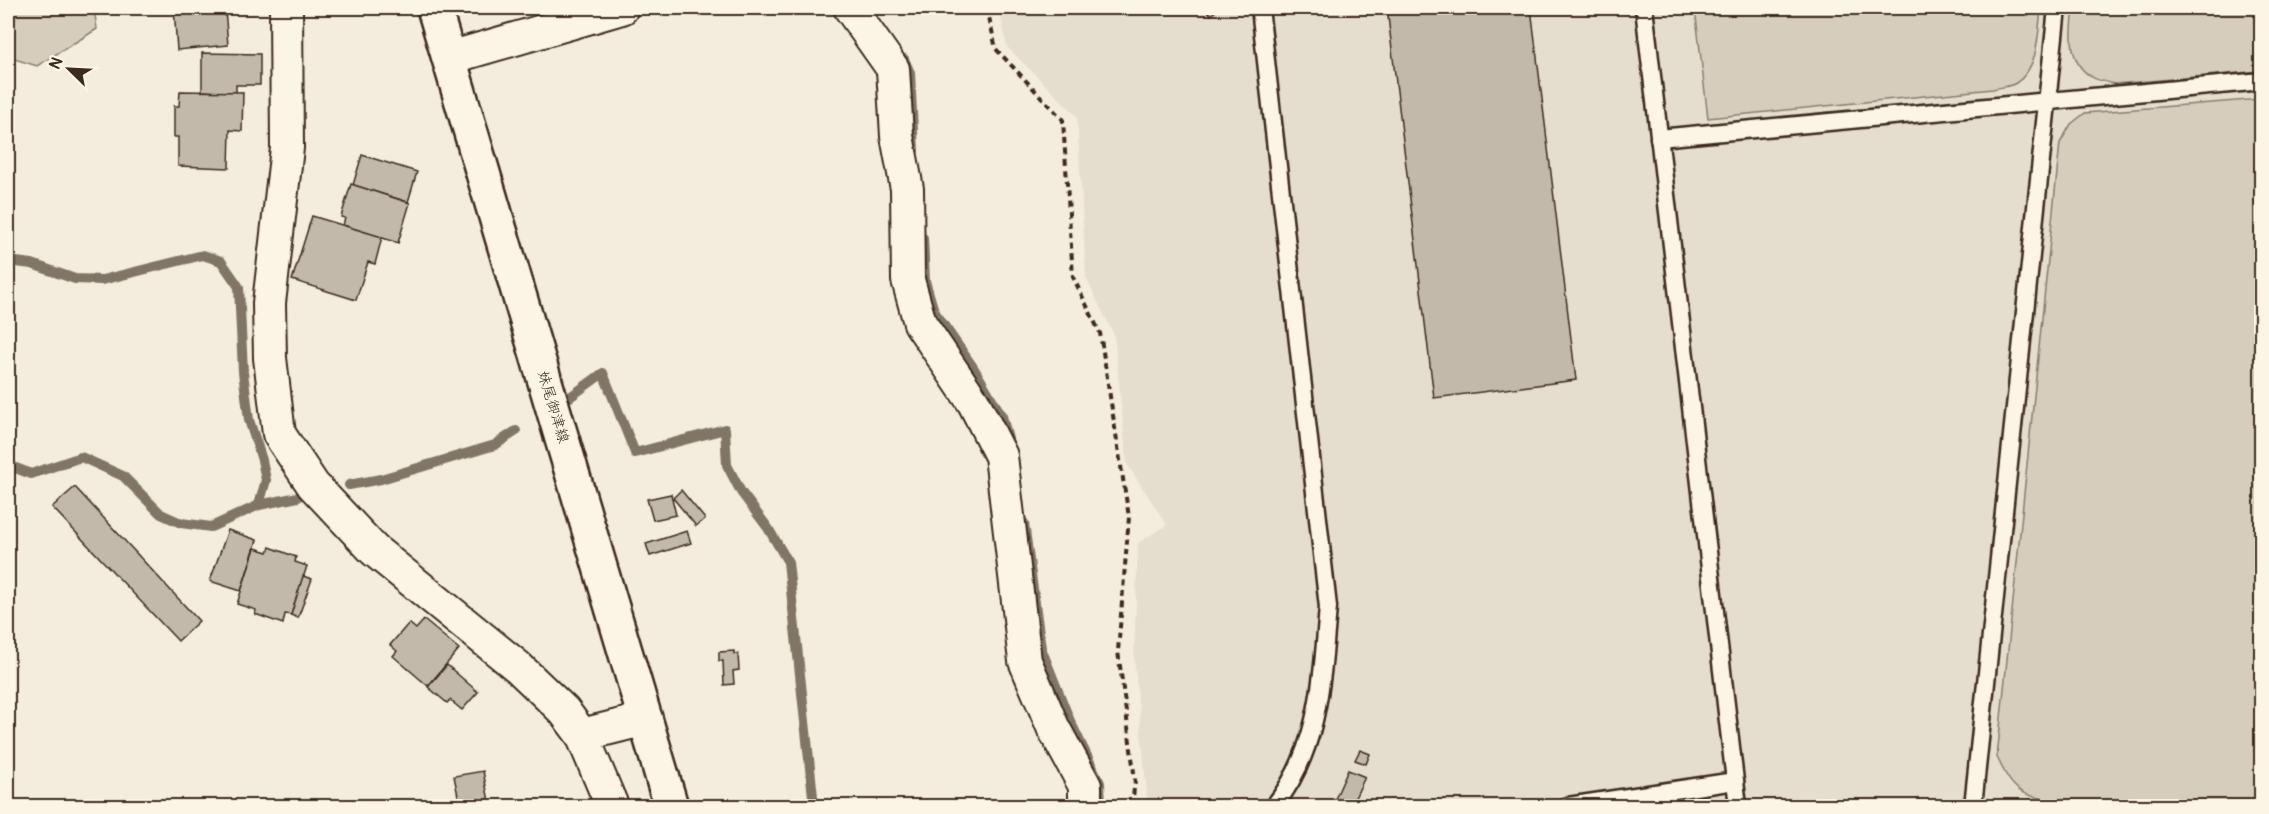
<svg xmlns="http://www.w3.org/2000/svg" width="2269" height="814" font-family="Pangolin,'Klee One',sans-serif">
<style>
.built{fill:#e5ddce}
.green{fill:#d6cdbd;stroke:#887c6e;stroke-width:1.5}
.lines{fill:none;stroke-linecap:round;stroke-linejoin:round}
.stream{stroke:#817466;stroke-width:10}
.building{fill:#c3b9aa;stroke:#3b2a1e;stroke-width:1.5}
.service-casing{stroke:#3b2a1e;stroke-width:21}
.minor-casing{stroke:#3b2a1e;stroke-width:36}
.primary-casing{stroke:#3b2a1e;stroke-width:38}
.path{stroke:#3b2a1e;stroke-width:4;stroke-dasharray:6 4.5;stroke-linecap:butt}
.service{stroke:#fcf5e5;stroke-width:16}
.minor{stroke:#fcf5e5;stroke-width:32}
.primary{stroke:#fcf5e5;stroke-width:33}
.labels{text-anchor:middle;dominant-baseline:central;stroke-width:5;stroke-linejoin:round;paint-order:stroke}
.street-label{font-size:15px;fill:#3b2a1e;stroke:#fcf5e5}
</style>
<rect width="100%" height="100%" fill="#f4eddd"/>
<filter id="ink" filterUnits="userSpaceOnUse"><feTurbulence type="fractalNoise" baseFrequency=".0167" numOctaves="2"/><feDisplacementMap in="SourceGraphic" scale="12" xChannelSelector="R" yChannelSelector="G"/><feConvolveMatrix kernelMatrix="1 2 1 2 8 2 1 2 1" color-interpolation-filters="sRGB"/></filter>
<g filter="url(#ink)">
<polygon class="built" points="999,8 2261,8 2261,806 1148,806 1134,656 1138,543 1167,525 1127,464 1114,335 1086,278 1077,116 1007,47"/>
<g class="green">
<polygon points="8,8 94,8 97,29 37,66 8,57"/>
<path d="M1695,8h346c-3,25 -2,60 -25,75 -6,4 -16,4 -23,6l-285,29z"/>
<path d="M2074,8h187v63l-146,13c-7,-2 -17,-3 -23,-7 -25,-14 -21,-46 -18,-69z"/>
<path d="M2261,99v707h-202v-4c-39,-8 -45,-8 -62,-45l63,-614 11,-19 14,-11z"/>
</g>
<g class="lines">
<g class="stream">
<polyline points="904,59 910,73 914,151"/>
<polyline points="923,238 925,281 934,311 973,367 1002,416 1009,443"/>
<polyline points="8,261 32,264 75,279 102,280 203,255 221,261 239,287 243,372 249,420 262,460 266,480 259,505 298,497"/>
<polyline points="570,397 603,373 635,453 725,429 727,465 741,492 768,528 788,562 814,806"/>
<polyline points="8,465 31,474 81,457 123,476 161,514 181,523 211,527 259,505"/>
<polyline points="349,485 381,479 495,445 516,431"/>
<polyline points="1024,523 1041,648 1070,721 1100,783 1101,806"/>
</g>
</g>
<g class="building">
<polygon points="174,8 233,8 225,9 228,45 177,50"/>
<polygon points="1205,8 1219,8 1211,15"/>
<polygon points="1387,8 1531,8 1576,380 1434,398"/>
<polygon points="202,53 260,54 260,85 236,85 236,93 202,91"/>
<polygon points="180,91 243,92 242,131 230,130 229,168 178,166 178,137 174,137 174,106 179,106"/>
<polygon points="362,155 417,172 408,202 353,185"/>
<polygon points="351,184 410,203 398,243 343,225 345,218 341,217"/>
<polygon points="312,216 382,237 375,264 368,262 356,300 292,280"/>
<polygon points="75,487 199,621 178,641 52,507"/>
<polygon points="681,490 705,519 696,526 673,498"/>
<polygon points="671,494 676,515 653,520 647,499"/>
<polygon points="228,530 257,540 241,591 210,581"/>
<polygon points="687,531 691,543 650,556 646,544"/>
<polygon points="270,547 296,557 295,562 307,566 291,615 285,614 283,624 255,614 256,610 237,604 255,548 268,552"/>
<polygon points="303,576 312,579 298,618 291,615"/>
<polygon points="424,620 459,649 428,686 393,656 397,651 390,645 409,623 416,629"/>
<polygon points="734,651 734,654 738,654 739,670 733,671 734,684 724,685 723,661 719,661 719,652"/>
<polygon points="447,665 478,692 462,710 450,700 447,703 428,687"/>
<polygon points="1360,750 1370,754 1366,764 1355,760"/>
<polygon points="1348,770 1365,777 1351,806 1335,799"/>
<polygon points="483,771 490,806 460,806 454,776"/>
<polygon points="431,799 432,806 402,806 402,805"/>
<polygon points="390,801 391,806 375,806 375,803"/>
</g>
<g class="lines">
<defs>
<g id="service">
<path d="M1260,8l68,599c-6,70 -8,142 -54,199"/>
<polyline points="1659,138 2262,81"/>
<polyline points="1735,781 1738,806"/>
<polyline points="1568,806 1735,781 1644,8"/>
<polyline points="1973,806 2057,8"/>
</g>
<g id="minor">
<polyline points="286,8 287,148 269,303 270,358 279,434 313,485 374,550 518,667 564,711 582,735 612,806"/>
<polyline points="850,8 893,69 897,136 907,189 908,280 920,323 974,403 1001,456 1025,661 1053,727 1085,786 1085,806"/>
<polyline points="449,58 622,8"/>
<polyline points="582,735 646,719"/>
</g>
<polyline id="primary" points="434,8 671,806"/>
</defs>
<use href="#service" class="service-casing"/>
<use href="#minor" class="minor-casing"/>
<use href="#primary" class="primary-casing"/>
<polyline class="path" points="987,8 996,49 1063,120 1073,277 1100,333 1129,517 1118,651 1135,780 1132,806"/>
<use href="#service" class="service"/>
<use href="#minor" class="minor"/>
<use href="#primary" class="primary"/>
</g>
</g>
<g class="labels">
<g class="street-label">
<text transform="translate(553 407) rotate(73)">妹尾御津線</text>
</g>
</g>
<rect width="2269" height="814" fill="none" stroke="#fcf5e5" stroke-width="30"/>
<rect x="15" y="15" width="2239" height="784" fill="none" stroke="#3b2a1e" stroke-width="2" filter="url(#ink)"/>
<g transform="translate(69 69) rotate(294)" stroke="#fcf5e5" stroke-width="4.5" paint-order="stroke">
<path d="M0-4.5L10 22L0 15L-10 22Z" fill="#3b2a1e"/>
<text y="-9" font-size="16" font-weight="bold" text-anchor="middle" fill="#3b2a1e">N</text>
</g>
</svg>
